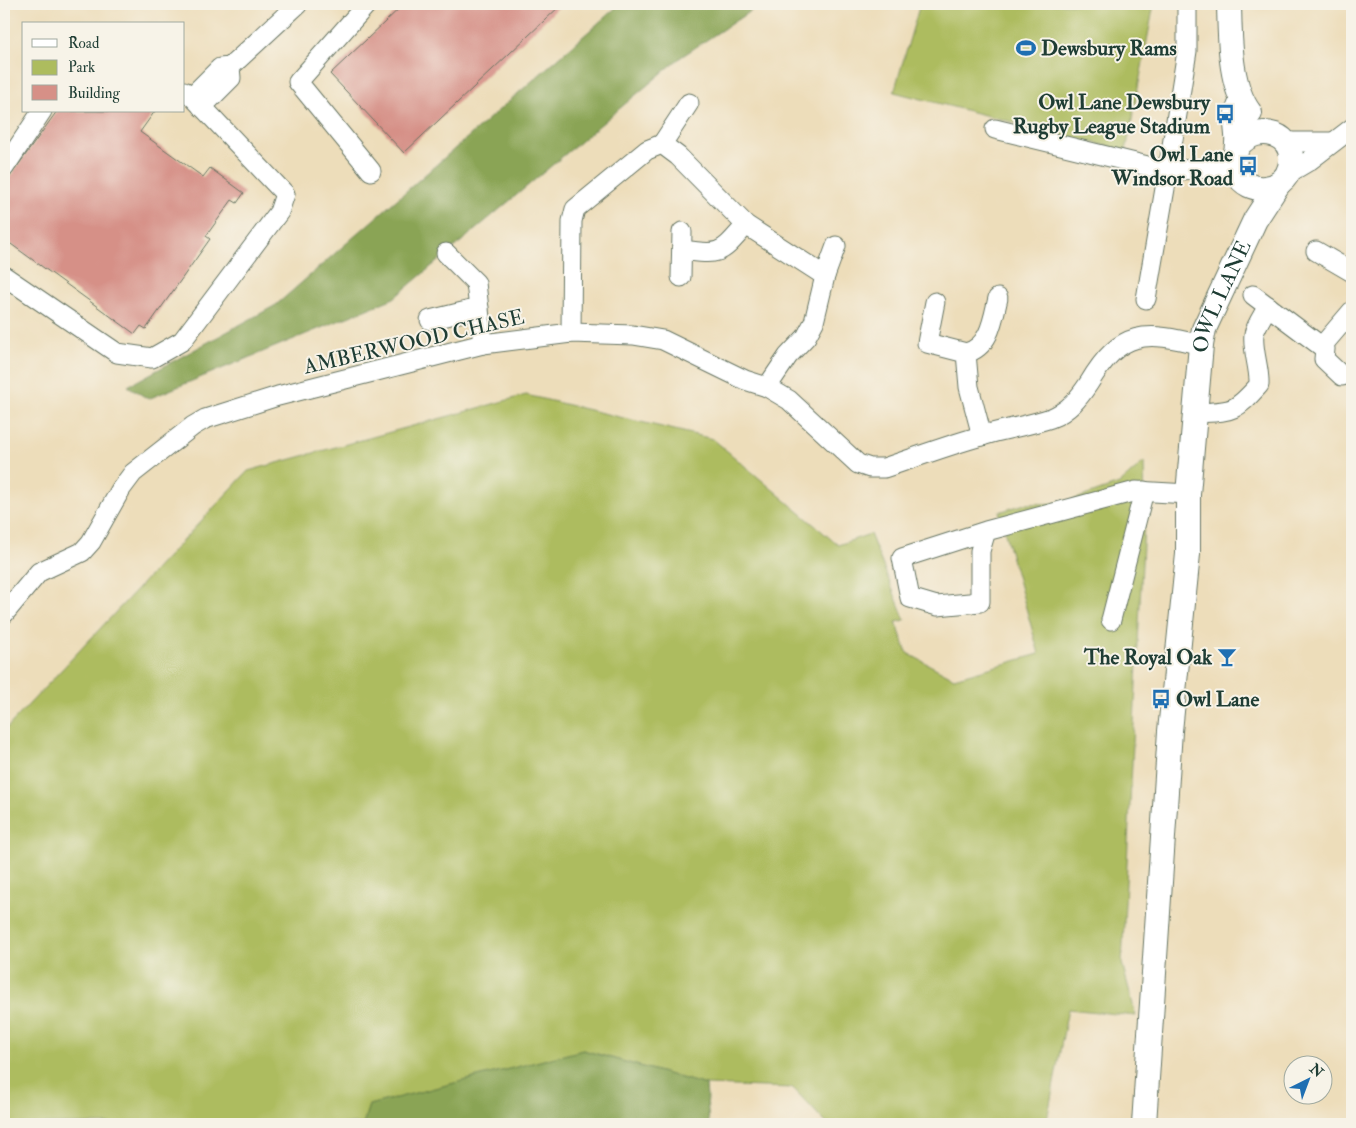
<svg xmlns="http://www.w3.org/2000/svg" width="1356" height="1128" font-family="'IM FELL Double Pica',serif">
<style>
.green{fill:#adbc5e;stroke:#667c49}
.forest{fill:#8aa455;stroke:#547044}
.building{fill:#d69087}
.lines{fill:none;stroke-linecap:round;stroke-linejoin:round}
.minor-casing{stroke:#677563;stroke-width:21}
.major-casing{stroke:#677563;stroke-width:26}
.minor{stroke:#fff;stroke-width:19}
.major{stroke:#fff;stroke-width:24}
.labels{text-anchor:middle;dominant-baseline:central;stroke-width:4;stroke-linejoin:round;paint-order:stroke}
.poi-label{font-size:21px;font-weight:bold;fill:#1f3d34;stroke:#f7f3e8;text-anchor:end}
.street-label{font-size:21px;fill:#1f3d34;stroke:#f7f3e8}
</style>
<rect width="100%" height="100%" fill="#f7f3e8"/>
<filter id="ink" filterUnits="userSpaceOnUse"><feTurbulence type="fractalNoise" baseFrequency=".02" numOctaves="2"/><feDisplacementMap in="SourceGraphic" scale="10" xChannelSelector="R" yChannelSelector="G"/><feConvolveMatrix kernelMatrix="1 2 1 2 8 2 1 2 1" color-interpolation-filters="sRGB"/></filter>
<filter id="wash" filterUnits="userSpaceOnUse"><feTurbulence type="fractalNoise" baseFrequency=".0096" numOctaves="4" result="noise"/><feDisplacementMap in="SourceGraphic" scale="20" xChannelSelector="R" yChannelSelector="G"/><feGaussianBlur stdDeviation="1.12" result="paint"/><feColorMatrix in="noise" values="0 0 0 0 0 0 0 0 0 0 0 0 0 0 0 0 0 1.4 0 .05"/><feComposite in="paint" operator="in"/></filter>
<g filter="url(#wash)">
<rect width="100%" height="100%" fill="#edddba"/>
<g class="green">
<polygon points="920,4 1154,4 1126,151 894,92"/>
<polygon points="526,395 713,439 838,545 870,534 905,620 896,622 907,653 954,678 1039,654 999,512 1025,504 1064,503 1119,484 1144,462 1145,504 1122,963 1136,1016 1068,1009 1047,1120 1043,1124 827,1124 793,1088 706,1085 583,1050 369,1105 363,1124 6,1124 4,1122 4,731 248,471"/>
</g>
<g class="forest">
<polygon points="620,4 761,4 681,57 394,298 148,399 128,386 276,305"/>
<polygon points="583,1050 706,1085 709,1124 363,1124 369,1105"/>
</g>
<g id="blocks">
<g class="building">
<polygon points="404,4 562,4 404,153 330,74"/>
<polygon points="57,111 155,111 140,132 203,177 210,168 244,193 237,203 232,200 206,236 210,239 146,329 141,326 135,334 4,239 4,185"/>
</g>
</g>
</g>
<g filter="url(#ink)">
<use href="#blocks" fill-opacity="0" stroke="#677563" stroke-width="1"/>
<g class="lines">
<defs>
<g id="minor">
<polyline points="367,4 298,82 371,171"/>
<polyline points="1187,4 1187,51 1168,171 1234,166"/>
<polyline points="192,96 220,68 230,67 298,4"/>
<polyline points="202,107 231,78 230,67"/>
<polyline points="995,129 1168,171 1146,299"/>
<polyline points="1284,142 1331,142"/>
<polyline points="662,144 689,103"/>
<polyline points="4,168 42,111"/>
<polyline points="1287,174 1309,161 1352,128"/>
<path d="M683,250c39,6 38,3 63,-25"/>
<polyline points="1316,251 1352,272"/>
<polyline points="446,253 476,283 483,344"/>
<polyline points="4,276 117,353 152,358 182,341 279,212 285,194 192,96 184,91"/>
<polyline points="825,276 836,246"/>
<polyline points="681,277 682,232"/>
<polyline points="1253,295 1325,349 1324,359 1342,376"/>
<polyline points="935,302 927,343 966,353 969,387 982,436"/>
<polyline points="430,320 479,308"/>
<polyline points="571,333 572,221 575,209 647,150 662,144 678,156 746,225 825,276 814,322 806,337 788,356 767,387"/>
<polyline points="1322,346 1352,311"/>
<path d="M966,353c24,-6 27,-34 32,-55"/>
<path d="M1196,413c37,-2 38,0 63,-28 1,-17 -7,-34 -5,-51 2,-9 10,-20 14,-28"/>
<polyline points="986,531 980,551 980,602 937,606 910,598 902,558 986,531 1136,491 1188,494"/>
<path d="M4,614l35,-42 43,-20 9,-10 30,-53 12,-16 60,-47 12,-7 73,-23 205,-52 88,-11 62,2 30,5 82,40 22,7 22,13 69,64 12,4h14c33,-11 67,-24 101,-33 21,-6 45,-10 66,-17 18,-7 28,-20 38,-35 32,-54 56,-52 112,-38"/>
<polyline points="1111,620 1144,491"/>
</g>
<g id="major">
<path d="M1229,4c1,33 0,82 21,109"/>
<path d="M1238,146c20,-25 60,-12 52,21 -6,25 -42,29 -53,6 -6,-11 0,-19 0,-30 1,-9 -2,-18 -1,-27 1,-5 4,-10 5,-14"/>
<path id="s1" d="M1144,1124l26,-393 18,-177v-60l13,-149 3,-16 51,-109 24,-37"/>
</g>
</defs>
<use href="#minor" class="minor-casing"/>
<use href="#major" class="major-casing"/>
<use href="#minor" class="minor"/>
<use href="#major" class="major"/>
</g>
</g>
<defs>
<symbol id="stadium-bare" viewBox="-9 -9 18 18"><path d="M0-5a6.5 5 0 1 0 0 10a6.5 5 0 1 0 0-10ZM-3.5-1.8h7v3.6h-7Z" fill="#1f6fb2" stroke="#f7f3e8" stroke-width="2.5" paint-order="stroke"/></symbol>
<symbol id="bus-bare" viewBox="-9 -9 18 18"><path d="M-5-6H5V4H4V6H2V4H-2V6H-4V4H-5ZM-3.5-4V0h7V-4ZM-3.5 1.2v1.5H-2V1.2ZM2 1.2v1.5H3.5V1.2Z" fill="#1f6fb2" stroke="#f7f3e8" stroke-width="2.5" paint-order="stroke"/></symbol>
<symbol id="bar-bare" viewBox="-9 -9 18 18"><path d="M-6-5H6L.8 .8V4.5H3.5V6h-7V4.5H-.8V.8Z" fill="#1f6fb2" stroke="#f7f3e8" stroke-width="2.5" paint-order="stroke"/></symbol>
</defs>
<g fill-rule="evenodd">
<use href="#stadium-bare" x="1012" y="34" width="28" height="28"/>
<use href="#bus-bare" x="1211" y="100" width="28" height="28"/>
<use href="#bus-bare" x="1234" y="152" width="28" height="28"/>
<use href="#bar-bare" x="1213" y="643" width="28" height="28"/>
<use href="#bus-bare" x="1147" y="685" width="28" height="28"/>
</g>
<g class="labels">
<g class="poi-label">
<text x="1041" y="48" text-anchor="start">Dewsbury Rams</text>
<text x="1210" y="102">Owl Lane Dewsbury<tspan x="1210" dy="24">Rugby League Stadium</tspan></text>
<text x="1233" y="154">Owl Lane<tspan x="1233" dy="24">Windsor Road</tspan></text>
<text x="1212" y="657">The Royal Oak</text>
<text x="1176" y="699" text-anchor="start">Owl Lane</text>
</g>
<g class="street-label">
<text stroke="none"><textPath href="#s1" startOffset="834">OWL LANE</textPath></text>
<text transform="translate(414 342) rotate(-13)">AMBERWOOD CHASE</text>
</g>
</g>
<rect width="1356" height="1128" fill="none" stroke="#f7f3e8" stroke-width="20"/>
<rect x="22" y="22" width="162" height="90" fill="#f7f3e8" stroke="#a1aaa0"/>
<rect x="32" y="39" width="25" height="8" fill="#ffffff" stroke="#a1aaa0"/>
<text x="68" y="48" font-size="15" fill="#1f3d34">Road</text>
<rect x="32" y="60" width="25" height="15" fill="#adbc5e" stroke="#a1aaa0"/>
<text x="68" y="72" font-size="15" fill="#1f3d34">Park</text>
<rect x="32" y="85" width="25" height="15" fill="#d69087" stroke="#a1aaa0"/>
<text x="68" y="98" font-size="15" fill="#1f3d34">Building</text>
<g transform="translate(1308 1080) rotate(42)"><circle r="24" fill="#f7f3e8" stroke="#a1aaa0"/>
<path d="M0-4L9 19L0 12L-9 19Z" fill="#1f6fb2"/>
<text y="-8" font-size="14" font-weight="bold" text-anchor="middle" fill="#1f3d34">N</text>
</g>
</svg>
